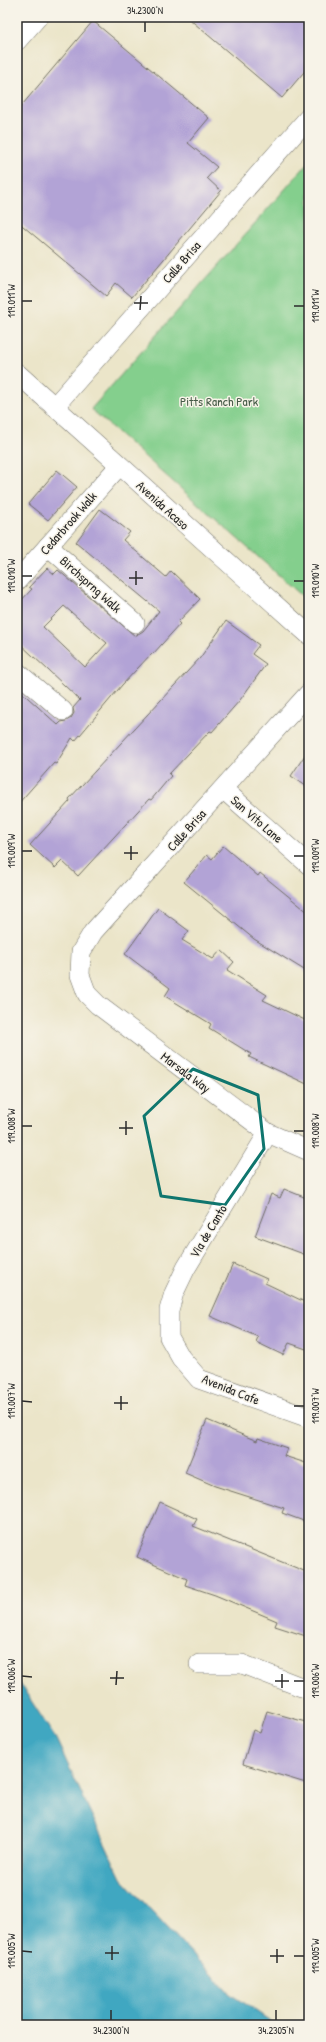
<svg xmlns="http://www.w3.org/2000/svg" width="326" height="2042" font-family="'Patrick Hand',sans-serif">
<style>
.green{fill:#84cf8d;stroke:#587d5c}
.water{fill:#41a7c1;stroke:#366976}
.building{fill:#b2a3d6;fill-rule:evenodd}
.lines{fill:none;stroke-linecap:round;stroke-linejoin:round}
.minor-casing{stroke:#6e6c62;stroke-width:20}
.minor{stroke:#fff;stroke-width:19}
.marked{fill:none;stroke:#0f766e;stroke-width:3;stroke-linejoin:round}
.ticks{fill:none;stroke:#2b2b2b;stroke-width:1.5}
.labels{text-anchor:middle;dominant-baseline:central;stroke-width:3;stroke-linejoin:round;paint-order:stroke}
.street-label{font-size:13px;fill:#2b2b2b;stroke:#f7f3e8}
.park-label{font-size:13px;fill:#465c48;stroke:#f7f3e8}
.neatline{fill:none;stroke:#2b2b2b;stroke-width:1.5}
.ticks-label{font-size:10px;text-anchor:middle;fill:#2b2b2b}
</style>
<rect width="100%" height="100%" fill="#f7f3e8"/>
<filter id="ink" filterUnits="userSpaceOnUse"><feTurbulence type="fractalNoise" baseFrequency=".025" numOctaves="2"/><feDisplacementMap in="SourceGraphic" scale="8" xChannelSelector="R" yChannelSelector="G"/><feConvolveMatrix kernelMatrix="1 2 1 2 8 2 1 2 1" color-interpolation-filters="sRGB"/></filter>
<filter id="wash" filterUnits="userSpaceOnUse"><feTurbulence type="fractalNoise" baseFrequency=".012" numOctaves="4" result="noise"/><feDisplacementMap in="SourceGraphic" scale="16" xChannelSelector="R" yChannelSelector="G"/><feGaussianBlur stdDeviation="0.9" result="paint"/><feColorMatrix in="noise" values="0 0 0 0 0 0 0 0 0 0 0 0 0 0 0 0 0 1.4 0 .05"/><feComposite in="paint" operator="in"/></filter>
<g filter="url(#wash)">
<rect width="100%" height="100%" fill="#ebe5c9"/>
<polygon class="green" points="309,162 309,602 91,409"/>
<polygon class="water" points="17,1679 56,1739 121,1878 227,1991 276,2025 17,2025"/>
<g id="blocks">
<g class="building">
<polygon points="187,17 309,17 309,66 282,98"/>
<polygon points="93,21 209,118 188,143 217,167 207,178 221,191 132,297 116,283 106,296 17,221 17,111"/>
<polygon points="57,470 77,487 48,520 28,504"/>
<path d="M100,509l30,23 -7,8 43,37 5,-6 29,28 -22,23 2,2 -27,30 -1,-1 -30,32 -47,56 -3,-3 -16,26 -2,-1 -37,42v-117l41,37 3,-3 5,-1 5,-3 3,-5 -1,-5 7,-8 -63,-59v-36l15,-16 -3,-2 18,-19 7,6 4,-4 77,66 8,-5 16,-20 -83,-69zM64,606l43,37 -22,24 -42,-40z"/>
<polygon points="226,621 259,645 252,654 266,664 240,700 212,732 210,731 169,774 171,776 151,800 149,799 78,876 62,861 55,868 30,845 70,801 69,799 200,658"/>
<polygon points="309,749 309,788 291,776"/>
<polygon points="223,846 258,876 260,873 309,913 309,973 254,939 184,882 207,855 212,859"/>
<polygon points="158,908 189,931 182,940 213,959 221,950 234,962 227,970 267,995 263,1000 309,1022 309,1085 249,1057 251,1054 209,1028 211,1024 165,996 170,988 125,954"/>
<polygon points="284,1189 309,1199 309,1256 255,1236 271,1194 280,1198"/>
<polygon points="233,1264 267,1279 265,1283 309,1304 309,1350 289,1343 283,1355 256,1342 258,1337 210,1316"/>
<polygon points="207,1420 257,1441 258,1438 287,1448 284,1456 309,1464 309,1523 282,1513 284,1508 215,1486 185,1473"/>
<polygon points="160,1502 197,1519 193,1526 309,1573 309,1637 275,1626 277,1621 215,1595 185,1585 187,1579 137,1557"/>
<polygon points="267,1711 309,1723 309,1784 243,1764 253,1730 260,1733"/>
</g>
</g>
</g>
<g filter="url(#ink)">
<use href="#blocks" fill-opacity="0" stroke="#6e6c62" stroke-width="1"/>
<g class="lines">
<defs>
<g id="minor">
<polyline points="17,41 38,17"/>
<polyline points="17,373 309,635"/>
<polyline points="54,407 309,117"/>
<polyline points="48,546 135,623"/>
<polyline points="17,581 119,466"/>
<polyline points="17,672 63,711"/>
<polyline points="309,693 93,932 81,952 80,975 87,994 98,1005 268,1133 309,1151"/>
<polyline points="223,789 309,865"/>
<polyline points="268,1133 186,1268 174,1293 169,1310 169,1337 181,1358 199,1379 309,1418"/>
<polyline points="199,1664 242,1664 309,1690"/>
</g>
</defs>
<use href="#minor" class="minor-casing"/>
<use href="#minor" class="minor"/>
</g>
</g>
<path class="marked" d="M193,1069l65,26 6,54 -39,56 -64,-9 -17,-80z"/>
<path class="ticks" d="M145,32v-10M22,301h10M134,303h14M294,306h10M140,310l1,-14M22,576h10M129,578h14M294,581h10M136,585v-14M22,851h10M124,853h14M294,856h10M131,860v-14M22,1126h10M119,1128h14M294,1131h10M126,1135v-14M22,1401l10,1M114,1403h14M294,1406h10M121,1410v-14M22,1676l10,1M110,1678h14M275,1681h14M294,1681h10M116,1685l1,-14M282,1688v-14M22,1951l10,1M105,1953h14M270,1956h14M294,1956h10M112,1960v-14M277,1963v-14M111,2020v-10M276,2020v-10"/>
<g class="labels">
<g class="street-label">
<text transform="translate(181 262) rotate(-49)">Calle Brisa</text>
<text transform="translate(163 505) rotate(42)">Avenida Acaso</text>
<text transform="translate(68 523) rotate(-49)">Cedarbrook Walk</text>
<text transform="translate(91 584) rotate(42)">Birchsprng Walk</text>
<text transform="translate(257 819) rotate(41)">San Vito Lane</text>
<text transform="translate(186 830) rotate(-48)">Calle Brisa</text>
<text transform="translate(186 1072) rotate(37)">Marsala Way</text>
<text transform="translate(208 1231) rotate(-59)">Via de Canto</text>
<text transform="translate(231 1389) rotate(22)">Avenida Cafe</text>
</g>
<g class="park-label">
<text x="219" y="401">Pitts Ranch Park</text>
</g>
</g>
<rect width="326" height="2042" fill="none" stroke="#f7f3e8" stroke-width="44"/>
<rect x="22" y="22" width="282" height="1998" class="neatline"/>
<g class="ticks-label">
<text x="145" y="14">34.2300°N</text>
<text transform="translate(11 301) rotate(-90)" y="4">119.011°W</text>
<text transform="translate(315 306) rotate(-90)" y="4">119.011°W</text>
<text transform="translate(11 576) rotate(-90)" y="4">119.010°W</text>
<text transform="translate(315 581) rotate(-90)" y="4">119.010°W</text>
<text transform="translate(11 851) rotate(-90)" y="4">119.009°W</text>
<text transform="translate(315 856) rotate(-90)" y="4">119.009°W</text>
<text transform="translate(11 1126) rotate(-90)" y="4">119.008°W</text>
<text transform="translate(315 1131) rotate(-90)" y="4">119.008°W</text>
<text transform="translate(11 1401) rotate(-90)" y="4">119.007°W</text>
<text transform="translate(315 1406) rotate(-90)" y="4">119.007°W</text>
<text transform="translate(11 1676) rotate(-90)" y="4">119.006°W</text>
<text transform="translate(315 1681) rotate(-90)" y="4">119.006°W</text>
<text transform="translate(11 1951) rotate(-90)" y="4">119.005°W</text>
<text transform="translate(315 1956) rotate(-90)" y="4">119.005°W</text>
<text x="111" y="2034">34.2300°N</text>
<text x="276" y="2034">34.2305°N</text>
</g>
</svg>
